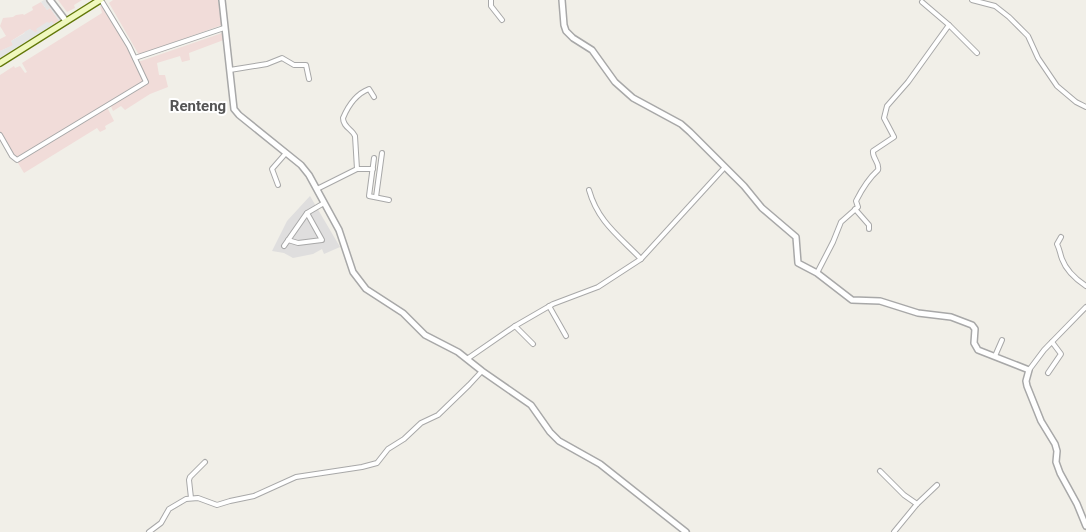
<svg xmlns="http://www.w3.org/2000/svg" width="1086" height="532" font-family="Roboto,sans-serif">
<style>
.residential{fill:#dfdede}
.commercial{fill:#f1dcd9}
.parking{fill:#e5e5e5}
.lines{fill:none;stroke-linecap:round;stroke-linejoin:round}
.minor-casing{stroke:#a8a8a8;stroke-width:6}
.tertiary-casing{stroke:#a8a8a8;stroke-width:8}
.secondary-casing{stroke:#627808;stroke-width:8}
.minor{stroke:#fff;stroke-width:4}
.tertiary{stroke:#fff;stroke-width:5}
.secondary{stroke:#f0f8bf;stroke-width:5.5}
.labels{text-anchor:middle;dominant-baseline:central;stroke-width:4;stroke-linejoin:round;paint-order:stroke}
.quarter-label{font-size:15px;font-weight:bold;fill:#545454;stroke:#fff}
</style>
<rect width="100%" height="100%" fill="#f1efe8"/>
<polygon class="residential" points="310,196 340,247 324,254 322,249 313,254 293,258 284,253 272,251 287,221"/>
<g class="commercial">
<polygon points="58,0 82,0 74,5 75,8 67,12"/>
<polygon points="113,0 218,0 222,25 139,55 109,3"/>
<polygon points="41,2 47,10 50,8 59,21 54,24 49,23 37,29 38,31 35,33 30,29 11,41 14,45 0,51 0,39 6,36 0,26 3,18 13,17 16,15 23,14 24,15 33,10 32,7"/>
<polygon points="100,6 108,9 114,16 138,62 228,31 229,38 189,53 190,60 182,62 180,56 157,63 159,75 165,75 168,87 150,94 125,110 121,106 113,111 110,104 107,107 114,121 105,126 106,129 100,132 97,128 24,173 0,133 0,75 14,66 15,68 20,66 25,73 27,72 22,63 102,13"/>
</g>
<polygon class="parking" points="44,0 47,0 63,20 0,62 0,51 13,45 11,41 25,33 24,32 30,29 35,32 38,31 36,29 47,22 49,23 52,21 54,24 59,21 50,8 47,10 41,2"/>
<g class="lines">
<defs>
<g id="minor">
<polyline points="491,0 491,6 502,20"/>
<polyline points="972,0 995,6 1009,17 1028,36 1038,58 1057,86 1076,102 1086,107"/>
<polyline points="922,2 949,25"/>
<polyline points="135,58 224,28"/>
<polyline points="230,70 267,64 282,58 294,65 306,65 309,79"/>
<polyline points="0,135 12,156 17,160 146,82 129,46 101,0"/>
<polyline points="374,158 369,196 389,200"/>
<polyline points="358,169 373,169"/>
<polyline points="278,185 272,169 286,153"/>
<path d="M317,189l40,-20 -2,-33c-3,-7 -12,-9 -12,-18 5,-12 13,-24 26,-29l5,8"/>
<path d="M589,190c9,32 30,46 52,69"/>
<polyline points="376,197 382,153"/>
<polyline points="855,209 869,225 869,229"/>
<path d="M1061,237l-4,7c3,6 3,10 5,15 4,11 15,21 24,27"/>
<polyline points="288,240 298,243 322,240 307,213"/>
<polyline points="284,246 307,213 324,203"/>
<path d="M817,273l16,-31 8,-20 17,-15 -2,-6c6,-12 12,-22 22,-31 2,-7 -6,-12 -5,-19l21,-14 -10,-19 3,-12 21,-24 41,-57 28,28"/>
<polyline points="549,306 566,336"/>
<polyline points="515,326 533,344"/>
<polyline points="995,356 1002,340"/>
<polyline points="467,359 515,326 553,304 598,287 641,259 725,167"/>
<polyline points="1029,370 1044,350 1086,307"/>
<polyline points="1048,373 1061,354 1052,342"/>
<polyline points="880,471 904,495 917,504"/>
<polyline points="191,498 189,480 190,477 205,462"/>
<polyline points="149,532 161,523 169,509 186,499 198,498 217,505 230,501 254,496 296,477 362,467 377,463 388,449 404,439 421,423 438,415 469,385 482,371"/>
<polyline points="894,532 917,504 937,485"/>
</g>
<g id="tertiary">
<polyline points="50,0 66,21"/>
<polyline points="222,0 234,109 239,115 301,165 309,175 339,230 353,272 366,289 403,313 425,335 458,352 482,371 531,405 550,432 559,441 600,464 686,532"/>
<polyline points="562,0 564,25 566,31 573,38 592,50 615,82 633,98 681,124 690,132 744,186 762,208 796,237 798,263 817,273 852,300 880,301 918,313 951,317 972,325 975,329 974,343 978,350 1029,370 1026,381 1027,386 1041,421 1055,444 1057,451 1056,462 1060,473 1077,504 1086,526"/>
</g>
<polyline id="secondary" points="0,63 100,0"/>
</defs>
<use href="#minor" class="minor-casing"/>
<use href="#tertiary" class="tertiary-casing"/>
<use href="#secondary" class="secondary-casing"/>
<use href="#minor" class="minor"/>
<use href="#tertiary" class="tertiary"/>
<use href="#secondary" class="secondary"/>
</g>
<g class="labels">
<g class="quarter-label">
<text x="198" y="106">Renteng</text>
</g>
</g>
</svg>
